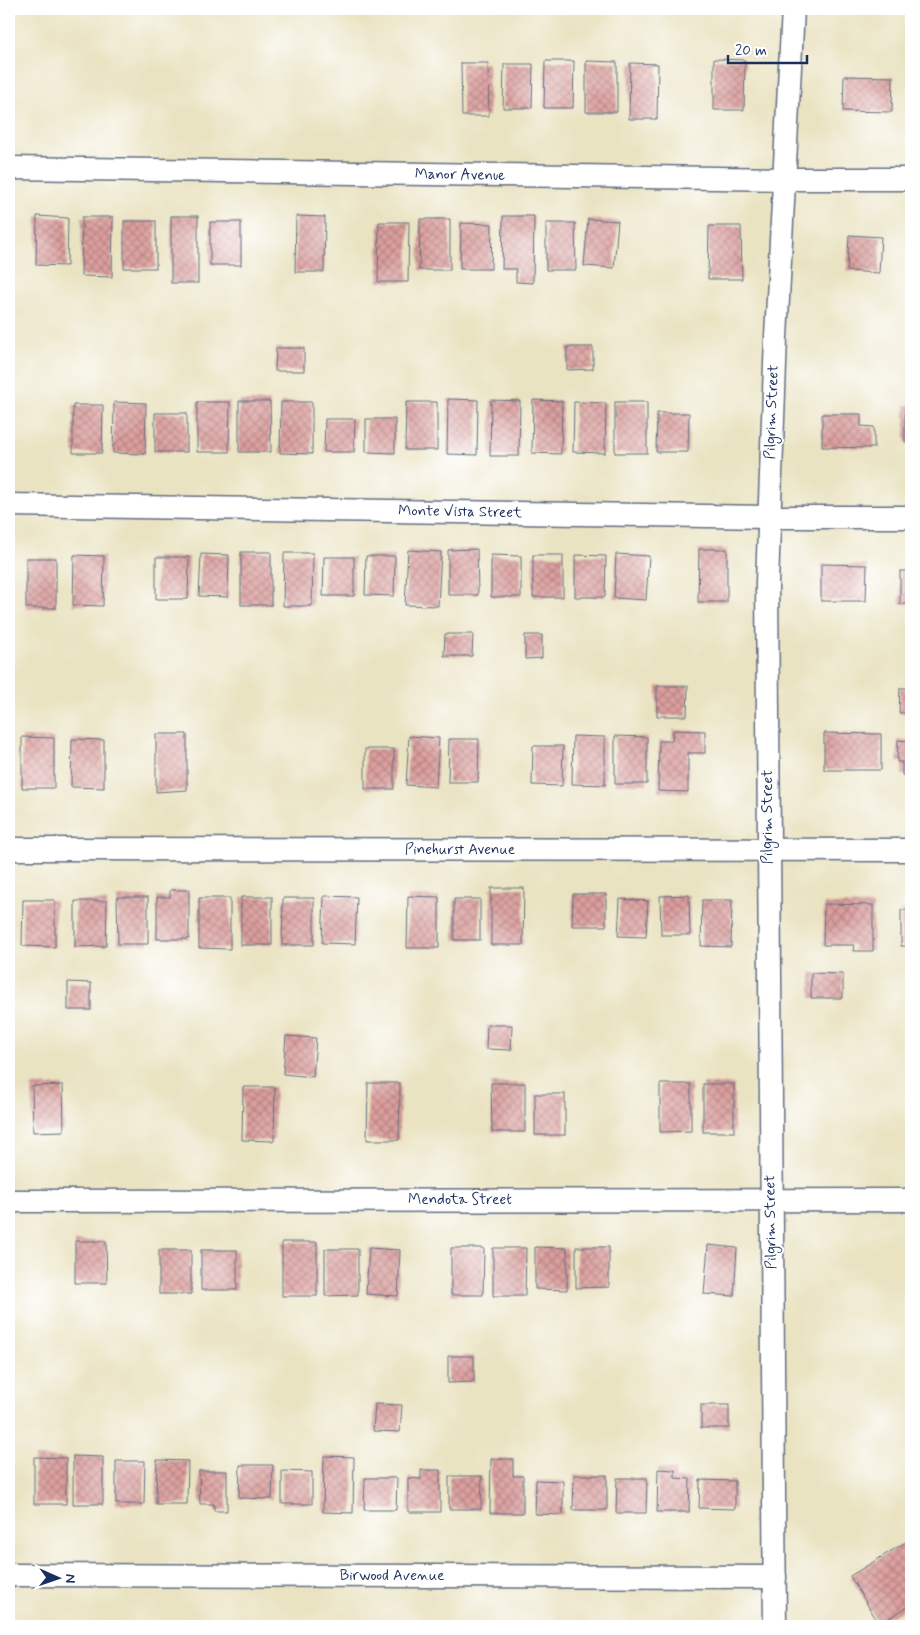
<svg xmlns="http://www.w3.org/2000/svg" width="920" height="1635" font-family="Mynerve,sans-serif">
<style>
.building{fill:url(#building-cross-hatch)}
.lines{fill:none;stroke-linecap:round;stroke-linejoin:round}
.minor-casing{stroke:#636e81;stroke-width:25}
.minor{stroke:#fff;stroke-width:22}
.labels{text-anchor:middle;dominant-baseline:central;stroke-width:4;stroke-linejoin:round;paint-order:stroke}
.street-label{font-size:15px;fill:#1b2f5e;stroke:#fff}
</style>
<defs>
<pattern id="building-cross-hatch" width="8" height="8" patternUnits="userSpaceOnUse" patternTransform="scale(1.25)"><rect width="8" height="8" fill="#dc9f9d"/><path d="M0 0l8 8M0 8l8-8" fill="none" stroke="#b28283"/></pattern>
</defs>
<rect width="100%" height="100%" fill="#fff"/>
<filter id="ink" filterUnits="userSpaceOnUse"><feTurbulence type="fractalNoise" baseFrequency=".02" numOctaves="2"/><feDisplacementMap in="SourceGraphic" scale="10" xChannelSelector="R" yChannelSelector="G"/><feConvolveMatrix kernelMatrix="1 2 1 2 8 2 1 2 1" color-interpolation-filters="sRGB"/></filter>
<filter id="wash" filterUnits="userSpaceOnUse"><feTurbulence type="fractalNoise" baseFrequency=".0096" numOctaves="4" result="noise"/><feDisplacementMap in="SourceGraphic" scale="20" xChannelSelector="R" yChannelSelector="G"/><feGaussianBlur stdDeviation="1.12" result="paint"/><feColorMatrix in="noise" values="0 0 0 0 0 0 0 0 0 0 0 0 0 0 0 0 0 1.4 0 .05"/><feComposite in="paint" operator="in"/></filter>
<g filter="url(#wash)">
<rect width="100%" height="100%" fill="#eae3c2"/>
<g id="blocks">
<g class="building">
<polygon points="714,59 745,60 744,110 714,110"/>
<polygon points="545,61 574,61 573,108 544,108"/>
<polygon points="586,61 617,62 617,112 586,112"/>
<polygon points="461,63 488,63 489,116 462,116"/>
<polygon points="630,63 658,64 657,119 629,119"/>
<polygon points="504,64 533,64 532,108 503,108"/>
<polygon points="844,76 893,77 892,112 843,111"/>
<polygon points="37,216 68,218 67,266 36,265"/>
<rect x="171" y="216" width="27" height="67"/>
<polygon points="296,216 325,217 324,272 295,272"/>
<polygon points="503,216 534,216 533,283 516,282 516,269 502,269"/>
<polygon points="82,217 113,217 112,277 81,276"/>
<polygon points="420,219 450,219 450,270 419,270"/>
<polygon points="588,219 618,221 614,268 584,266"/>
<rect x="124" y="221" width="32" height="47"/>
<rect x="210" y="222" width="31" height="43"/>
<polygon points="379,222 409,222 408,282 378,282"/>
<polygon points="461,223 492,224 491,269 460,269"/>
<polygon points="546,223 575,223 576,270 546,270"/>
<polygon points="709,226 741,226 742,279 708,279"/>
<rect x="909" y="229" width="2" height="46"/>
<polygon points="849,235 881,237 879,273 847,271"/>
<polygon points="567,347 593,347 593,369 567,370"/>
<polygon points="276,348 304,348 304,371 275,371"/>
<polygon points="448,399 478,400 477,455 447,454"/>
<polygon points="491,400 520,401 519,456 490,456"/>
<polygon points="533,400 562,401 561,454 532,453"/>
<polygon points="239,401 270,401 271,452 239,452"/>
<polygon points="114,402 146,403 145,454 113,453"/>
<polygon points="197,402 230,402 229,452 197,452"/>
<polygon points="281,402 312,402 312,454 280,453"/>
<polygon points="406,402 437,402 437,450 405,450"/>
<polygon points="574,402 606,403 605,453 573,452"/>
<rect x="615" y="402" width="32" height="51"/>
<polygon points="73,405 103,405 102,453 73,453"/>
<rect x="905" y="405" width="6" height="37"/>
<rect x="155" y="413" width="32" height="39"/>
<polygon points="657,413 689,413 688,452 656,452"/>
<polygon points="822,414 861,414 861,426 874,427 874,448 822,447"/>
<polygon points="325,419 355,419 354,452 324,452"/>
<polygon points="366,419 395,419 395,453 366,452"/>
<polygon points="477,549 478,595 448,595 448,550"/>
<polygon points="699,549 727,549 727,602 698,602"/>
<polygon points="408,550 441,552 438,606 405,605"/>
<rect x="241" y="552" width="30" height="53"/>
<polygon points="284,553 313,553 312,606 283,606"/>
<polygon points="201,554 229,555 228,597 199,596"/>
<polygon points="616,554 649,556 646,600 614,598"/>
<polygon points="74,555 104,556 103,606 73,605"/>
<polygon points="491,555 521,556 521,597 491,597"/>
<rect x="533" y="555" width="30" height="42"/>
<polygon points="575,555 606,556 605,597 575,597"/>
<polygon points="366,556 395,556 394,596 365,595"/>
<polygon points="156,557 189,557 188,599 156,599"/>
<polygon points="324,557 354,557 354,596 323,596"/>
<rect x="26" y="558" width="30" height="50"/>
<polygon points="821,564 867,565 866,601 821,601"/>
<rect x="900" y="571" width="11" height="33"/>
<polygon points="445,634 473,634 472,656 444,656"/>
<polygon points="525,635 542,635 542,658 525,659"/>
<polygon points="657,686 688,686 687,716 657,716"/>
<polygon points="900,688 911,688 911,713 899,713"/>
<polygon points="673,730 705,731 705,753 688,753 688,792 658,791 659,741 672,741"/>
<polygon points="824,733 881,734 881,770 824,770"/>
<polygon points="156,734 187,734 187,790 156,792"/>
<polygon points="409,736 439,738 436,787 406,785"/>
<polygon points="573,736 605,737 605,785 572,784"/>
<polygon points="615,736 647,737 647,784 615,784"/>
<polygon points="22,737 54,738 54,788 22,788"/>
<polygon points="72,739 104,740 104,788 71,787"/>
<polygon points="449,739 479,739 478,782 448,782"/>
<polygon points="898,740 911,741 911,775 902,775 902,762 897,762"/>
<polygon points="533,746 563,746 562,786 532,785"/>
<rect x="365" y="749" width="29" height="40"/>
<polygon points="491,888 524,888 523,945 491,945"/>
<polygon points="170,890 189,890 189,939 157,939 157,897 170,897"/>
<polygon points="573,894 606,894 606,926 572,926"/>
<polygon points="689,895 690,935 661,935 660,896"/>
<polygon points="324,896 357,897 355,944 322,943"/>
<polygon points="408,896 439,897 439,948 407,948"/>
<polygon points="117,897 148,897 148,944 118,944"/>
<rect x="241" y="897" width="31" height="48"/>
<polygon points="199,898 230,898 230,949 199,948"/>
<polygon points="283,898 314,898 314,945 282,945"/>
<rect x="454" y="899" width="26" height="41"/>
<polygon points="620,899 648,901 646,937 618,936"/>
<polygon points="23,900 55,900 55,947 22,946"/>
<polygon points="702,900 732,900 731,947 701,946"/>
<polygon points="75,901 107,901 106,946 75,947"/>
<polygon points="824,904 873,905 873,951 853,951 854,945 823,945"/>
<rect x="901" y="910" width="10" height="36"/>
<polygon points="811,973 843,974 843,998 811,998"/>
<polygon points="68,982 91,983 91,1010 68,1010"/>
<polygon points="487,1025 512,1025 511,1050 486,1049"/>
<polygon points="286,1036 316,1038 313,1077 283,1074"/>
<polygon points="368,1083 400,1083 399,1140 367,1140"/>
<polygon points="491,1083 525,1083 525,1132 492,1132"/>
<polygon points="660,1084 691,1084 691,1131 660,1132"/>
<rect x="703" y="1084" width="31" height="48"/>
<polygon points="63,1085 64,1131 33,1132 32,1086"/>
<polygon points="243,1087 275,1087 274,1141 242,1140"/>
<rect x="535" y="1094" width="30" height="41"/>
<polygon points="75,1241 106,1241 107,1283 75,1283"/>
<rect x="282" y="1242" width="35" height="54"/>
<polygon points="708,1245 737,1248 734,1296 704,1294"/>
<polygon points="535,1247 567,1248 567,1290 535,1289"/>
<polygon points="576,1247 609,1247 609,1287 576,1288"/>
<polygon points="369,1248 400,1250 398,1296 366,1294"/>
<polygon points="451,1248 484,1248 483,1295 451,1295"/>
<polygon points="493,1248 526,1248 525,1296 493,1296"/>
<polygon points="325,1249 358,1249 358,1295 325,1296"/>
<rect x="159" y="1250" width="32" height="44"/>
<rect x="201" y="1250" width="36" height="40"/>
<polygon points="448,1356 474,1356 474,1382 448,1383"/>
<polygon points="375,1404 402,1405 400,1432 373,1431"/>
<rect x="701" y="1405" width="28" height="23"/>
<polygon points="73,1456 103,1457 103,1504 73,1504"/>
<polygon points="324,1456 354,1457 353,1513 323,1512"/>
<polygon points="34,1457 66,1458 66,1504 34,1504"/>
<polygon points="491,1459 513,1459 513,1476 523,1476 523,1513 490,1513"/>
<polygon points="157,1460 188,1461 187,1504 156,1504"/>
<polygon points="116,1461 145,1461 144,1504 116,1504"/>
<polygon points="240,1465 273,1465 272,1499 239,1498"/>
<polygon points="658,1469 675,1470 675,1478 690,1479 689,1512 657,1512"/>
<polygon points="421,1470 440,1470 440,1512 408,1512 408,1478 421,1479"/>
<polygon points="199,1471 227,1471 227,1511 214,1511 214,1504 200,1504"/>
<polygon points="282,1471 312,1472 312,1504 282,1504"/>
<polygon points="574,1475 607,1475 607,1510 573,1510"/>
<polygon points="449,1476 482,1476 481,1509 449,1509"/>
<polygon points="365,1478 397,1478 396,1510 364,1510"/>
<polygon points="617,1478 647,1478 646,1513 616,1513"/>
<polygon points="536,1480 563,1481 563,1515 535,1514"/>
<polygon points="700,1480 735,1481 735,1509 699,1508"/>
<polygon points="911,1539 911,1605 879,1624 850,1576"/>
</g>
</g>
</g>
<g filter="url(#ink)">
<use href="#blocks" fill-opacity="0" stroke="#636e81" stroke-width="1"/>
<g class="lines">
<defs>
<g id="minor">
<polyline points="9,168 784,179 911,179"/>
<polyline points="9,505 768,517 911,517"/>
<polyline points="9,849 911,850"/>
<polyline points="9,1201 911,1200"/>
<polyline points="9,1575 775,1577"/>
<polyline points="775,1626 767,583 776,337 793,9"/>
</g>
</defs>
<use href="#minor" class="minor-casing"/>
<use href="#minor" class="minor"/>
</g>
</g>
<g class="labels">
<g class="street-label">
<text transform="translate(460 175) rotate(1)">Manor Avenue</text>
<text transform="translate(772 412) rotate(-88)">Pilgrim Street</text>
<text transform="translate(460 512) rotate(1)">Monte Vista Street</text>
<text transform="translate(768 817) rotate(-90)">Pilgrim Street</text>
<text x="460" y="850">Pinehurst Avenue</text>
<text x="460" y="1200">Mendota Street</text>
<text transform="translate(771 1222) rotate(-91)">Pilgrim Street</text>
<text x="392" y="1576">Birwood Avenue</text>
</g>
</g>
<rect width="920" height="1635" fill="none" stroke="#fff" stroke-width="30"/>
<g transform="translate(58 1578) rotate(92)" stroke="#ffffff" stroke-width="4" paint-order="stroke">
<path d="M0-4L9 19L0 12L-9 19Z" fill="#1b2f5e"/>
<text y="-8" font-size="14" font-weight="bold" text-anchor="middle" fill="#1b2f5e">N</text>
</g>
<path d="M728 55v8h79v-8" fill="none" stroke="#1b2f5e" stroke-width="2.5"/>
<text x="735" y="55" font-size="15" fill="#1b2f5e" stroke="#ffffff" stroke-width="4" paint-order="stroke">20 m</text>
</svg>
